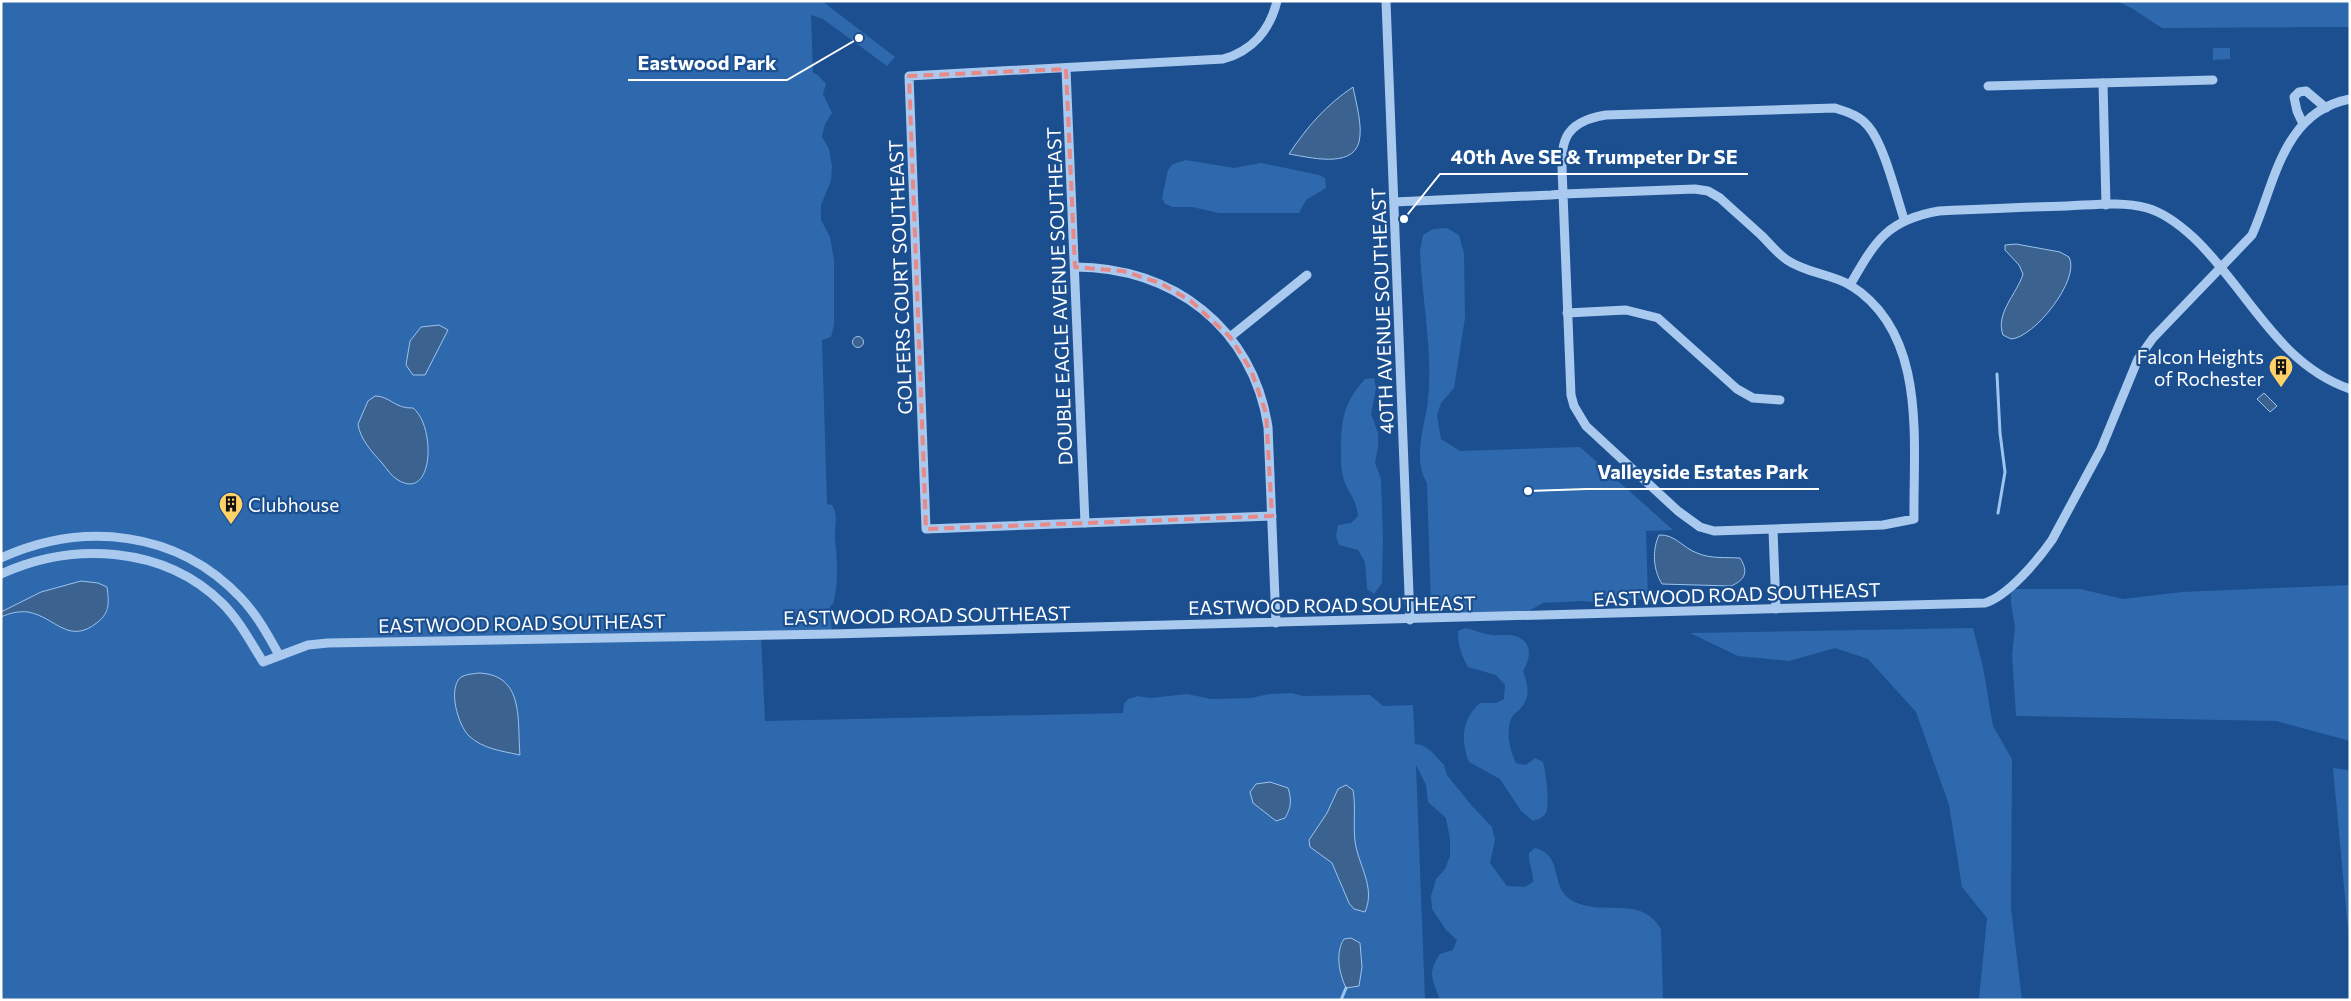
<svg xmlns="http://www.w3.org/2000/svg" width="2351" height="1001" font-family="Commissioner,sans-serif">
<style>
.green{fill:#2e69ad}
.water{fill:#3c6290;stroke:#9cc4f0}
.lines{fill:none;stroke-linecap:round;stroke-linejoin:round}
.stream{stroke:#9cc4f0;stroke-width:3}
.minor{stroke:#a9c9ee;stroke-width:9}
.marked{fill:none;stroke:#e88989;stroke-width:4;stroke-dasharray:10 6;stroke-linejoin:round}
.labels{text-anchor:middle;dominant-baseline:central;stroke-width:4.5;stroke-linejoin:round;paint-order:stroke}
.street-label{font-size:19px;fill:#fff;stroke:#1b4f8f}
.poi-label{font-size:19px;fill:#fff;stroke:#1b4f8f;text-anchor:end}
.leader{fill:none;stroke:#fff;stroke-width:2}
.callout-dot{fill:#fff;stroke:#1b4f8f;stroke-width:2}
.callout-label{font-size:20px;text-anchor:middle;font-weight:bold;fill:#fff;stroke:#1b4f8f;stroke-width:4.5;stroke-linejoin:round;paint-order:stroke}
</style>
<rect width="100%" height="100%" fill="#1b4f8f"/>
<g class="green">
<path d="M1,1h821l73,56 -8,9 -64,-47 -12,-4 2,58 5,2 8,9 -3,10 9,19 -7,11 -3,13 7,12 3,18 -1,14 -10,24v15l9,17 4,23v65l-3,12 -9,3 5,164 5,1c7,11 2,21 3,34 2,22 4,43 -2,65l-3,2 2,28 -71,1 4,86 358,-8 1,-9 4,-5 10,-3 12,2 37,-4 24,5 40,-1 18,-4 23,-1 11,3 67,-1 13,11 30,-1 2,39 7,1 9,6 13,14 3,10 25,31 20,21 3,13 -5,23 17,23 18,1 8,-5c1,-10 -5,-18 -4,-29l6,-5c30,7 13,40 38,53 30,16 67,-7 88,28l2,71h-223c-8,-22 -13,-26 0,-46l13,-4 4,-10 -11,-10 -14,-21 -1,-13 5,-17 9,-10 5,-13v-17l-4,-21 -18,-16 -2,-17 -10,-20 9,235h-1424z"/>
<polygon points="2117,1 2350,1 2350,27 2162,28 2133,9"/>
<polygon points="2213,48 2230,48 2230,59 2213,60"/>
<polygon points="1186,160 1234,168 1261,163 1319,175 1325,178 1326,188 1306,200 1299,213 1219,213 1192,207 1172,207 1165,204 1162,198 1168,170 1173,164"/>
<path d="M1447,228l12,7 5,18 1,65 -11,70 -13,15 -4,12 4,24 19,12 120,-4 93,83 -27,1 2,68 -31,1 -3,3 -34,-2 -37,2 -18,10 -55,2 -17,-2 -7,-7 -15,1 -4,-124c-15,-24 -2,-57 1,-83 5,-49 -6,-100 -8,-149l3,-16 10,-6z"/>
<path d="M1374,378l2,10 -5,26 7,19v14l-3,16 6,16 2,57 -1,47 -8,11 -7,-5 -2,-27 -7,-12 -19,-5 -3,-9 2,-11 13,-2 7,-7c-2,-19 -11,-24 -15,-39 -2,-8 -2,-18 -2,-27 0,-30 3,-48 24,-71z"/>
<polygon points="2350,585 2350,741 2276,721 2016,716 2012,655 2015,627 2011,603 2011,589 2080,589 2123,599 2182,592"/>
<path d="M1465,628c10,2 17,6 27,7 7,1 17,-1 23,1 18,5 16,23 8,35 5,14 8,25 -2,37 -3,3 -7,6 -9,9 -7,13 -2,34 4,46l10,2 9,-7 8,4c3,11 6,36 4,47 -1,8 -8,10 -14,12l-12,-10 -21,-32 -31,-17c-9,-22 -7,-43 11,-59h16l8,-4 1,-14 -9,-10 -28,-8c-7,-12 -10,-22 -10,-36z"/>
<polygon points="1973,628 1983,667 1993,726 2012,759 2011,908 2022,1000 1979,999 1987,918 1962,887 1949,805 1916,712 1868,659 1835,648 1789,661 1738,656 1690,633"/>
<polygon points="2333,768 2350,770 2350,940 2349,940"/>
</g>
<g class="water">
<path d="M1353,87c3,16 10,39 6,55 -7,27 -51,15 -70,12 18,-27 37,-49 64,-67z"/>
<path d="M2016,244l44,8 9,5c12,22 -35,81 -58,82l-8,-4c-8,-22 14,-41 20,-61l-4,-9 -14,-15v-5z"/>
<polygon points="439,325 448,330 425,375 413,375 406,365 410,341 421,327"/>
<circle cx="858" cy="342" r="5.5"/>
<polygon points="2264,393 2277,406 2270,412 2257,399"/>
<path d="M375,396c15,0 20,13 38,12 23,18 21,94 -15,72 -7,-4 -11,-11 -16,-17 -10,-11 -22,-24 -24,-39l10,-23z"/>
<path d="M1659,535c16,-1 24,13 38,18 14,6 28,4 43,5 9,14 5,22 -9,28l-69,-2c-9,-14 -10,-34 -3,-49z"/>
<path d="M81,581l17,2 9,4c2,15 3,25 -9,35 -30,24 -42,-5 -70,-10 -10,-1 -18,1 -27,5v-5l40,-20z"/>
<path d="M479,673c46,2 38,48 41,82 -18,-4 -37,-6 -51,-19 -11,-11 -21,-46 -9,-58 5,-4 13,-4 19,-5z"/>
<path d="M1270,782l18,6c4,12 3,20 -3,30l-9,3 -23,-18 -3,-11 6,-8z"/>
<path d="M1346,785l7,5c3,17 0,34 2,51 3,24 21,46 10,71l-11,-3 -5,-6 -17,-40 -22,-16 -1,-7 18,-27 11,-24z"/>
<path d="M1351,938l9,5 2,24 -3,19 -13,2c-7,-15 -11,-35 -2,-49z"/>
</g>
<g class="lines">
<g class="stream">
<polyline points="1997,374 2000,433 2005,472 1998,513"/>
<polyline points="1341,1000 1346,988"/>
</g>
<g class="minor">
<polyline points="1386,1 1410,620"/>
<polyline points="1066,69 1085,523"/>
<polyline points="2103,83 2106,205"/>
<polyline points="1988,86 2213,80"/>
<polyline points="2303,124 2297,111 2294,97 2299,92 2306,91 2326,108"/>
<path d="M1394,202l157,-7 12,-1 132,-5 13,2 12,7c14,13 28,25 42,38 8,8 16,18 25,24 19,13 44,14 63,25 78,48 63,156 64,234l-31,6 -169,6 -14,-4 -22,-16 -92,-85 -12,-20 -3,-11 -8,-201c-1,-42 -9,-71 43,-79l229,-7c12,4 24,7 33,18 16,18 28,69 36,93"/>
<path d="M1075,267c98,0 178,61 193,160l8,196"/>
<path d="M1850,285c25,-43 36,-65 89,-74 43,-2 86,-4 128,-5 26,-1 55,-5 80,2 18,5 34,18 47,30 53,50 83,126 156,151"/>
<polyline points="1567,313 1626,310 1658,318 1737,389 1753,398 1780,400"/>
<polyline points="1230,337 1307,275"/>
<path d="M1272,516l-346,13 -17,-453 314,-17c29,-8 47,-29 54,-58"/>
<polyline points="1773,530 1776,609"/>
<path d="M1,558c82,-37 176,-28 240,40 16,17 27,37 38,57"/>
<path d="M1,574c72,-33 163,-28 221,29 17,17 28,38 41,59l45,-17 20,-2 504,-9 1153,-31c23,-7 53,-43 67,-63l49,-91 37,-90 15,-21 99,-103c23,-51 30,-123 98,-136"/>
</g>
</g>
<path class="marked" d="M1066,69l9,198 48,4 37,12 31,18 39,36 21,33 15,43 6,103 -346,13 -17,-453z"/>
<defs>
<symbol id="building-pin" viewBox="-11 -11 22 30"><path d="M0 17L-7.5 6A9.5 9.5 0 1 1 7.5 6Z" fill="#ffd166" stroke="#1b4f8f"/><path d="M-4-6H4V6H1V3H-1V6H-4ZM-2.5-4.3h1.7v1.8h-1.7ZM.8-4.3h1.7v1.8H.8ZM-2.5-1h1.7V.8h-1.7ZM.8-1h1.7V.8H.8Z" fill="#111"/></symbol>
</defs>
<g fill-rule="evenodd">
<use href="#building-pin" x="2267" y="353" width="28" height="38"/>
<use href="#building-pin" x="217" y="490" width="28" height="38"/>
</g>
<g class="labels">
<g class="street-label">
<text transform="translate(900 277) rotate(-92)">GOLFERS COURT SOUTHEAST</text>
<text transform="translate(1059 296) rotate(-92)">DOUBLE EAGLE AVENUE SOUTHEAST</text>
<text transform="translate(1382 311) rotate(-92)">40TH AVENUE SOUTHEAST</text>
<text transform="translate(1737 594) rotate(-2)">EASTWOOD ROAD SOUTHEAST</text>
<text transform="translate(1332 605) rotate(-1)">EASTWOOD ROAD SOUTHEAST</text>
<text transform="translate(927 615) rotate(-1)">EASTWOOD ROAD SOUTHEAST</text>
<text transform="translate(522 623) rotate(-1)">EASTWOOD ROAD SOUTHEAST</text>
</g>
<g class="poi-label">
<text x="2264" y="356">Falcon Heights<tspan x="2264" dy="22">of Rochester</tspan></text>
<text x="248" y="504" text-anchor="start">Clubhouse</text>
</g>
</g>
<path class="leader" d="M859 38L787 80H628M1404 219L1440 174H1748M1528 491L1587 489H1819"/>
<g class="callout-dot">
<circle cx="859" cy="38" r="5"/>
<circle cx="1404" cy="219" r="5"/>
<circle cx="1528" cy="491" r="5"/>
</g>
<g class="callout-label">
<text x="707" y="70">Eastwood Park</text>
<text x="1594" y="164">40th Ave SE &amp; Trumpeter Dr SE</text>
<text x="1703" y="479">Valleyside Estates Park</text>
</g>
<rect width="2351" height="1001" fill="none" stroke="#ffffff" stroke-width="5"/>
</svg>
